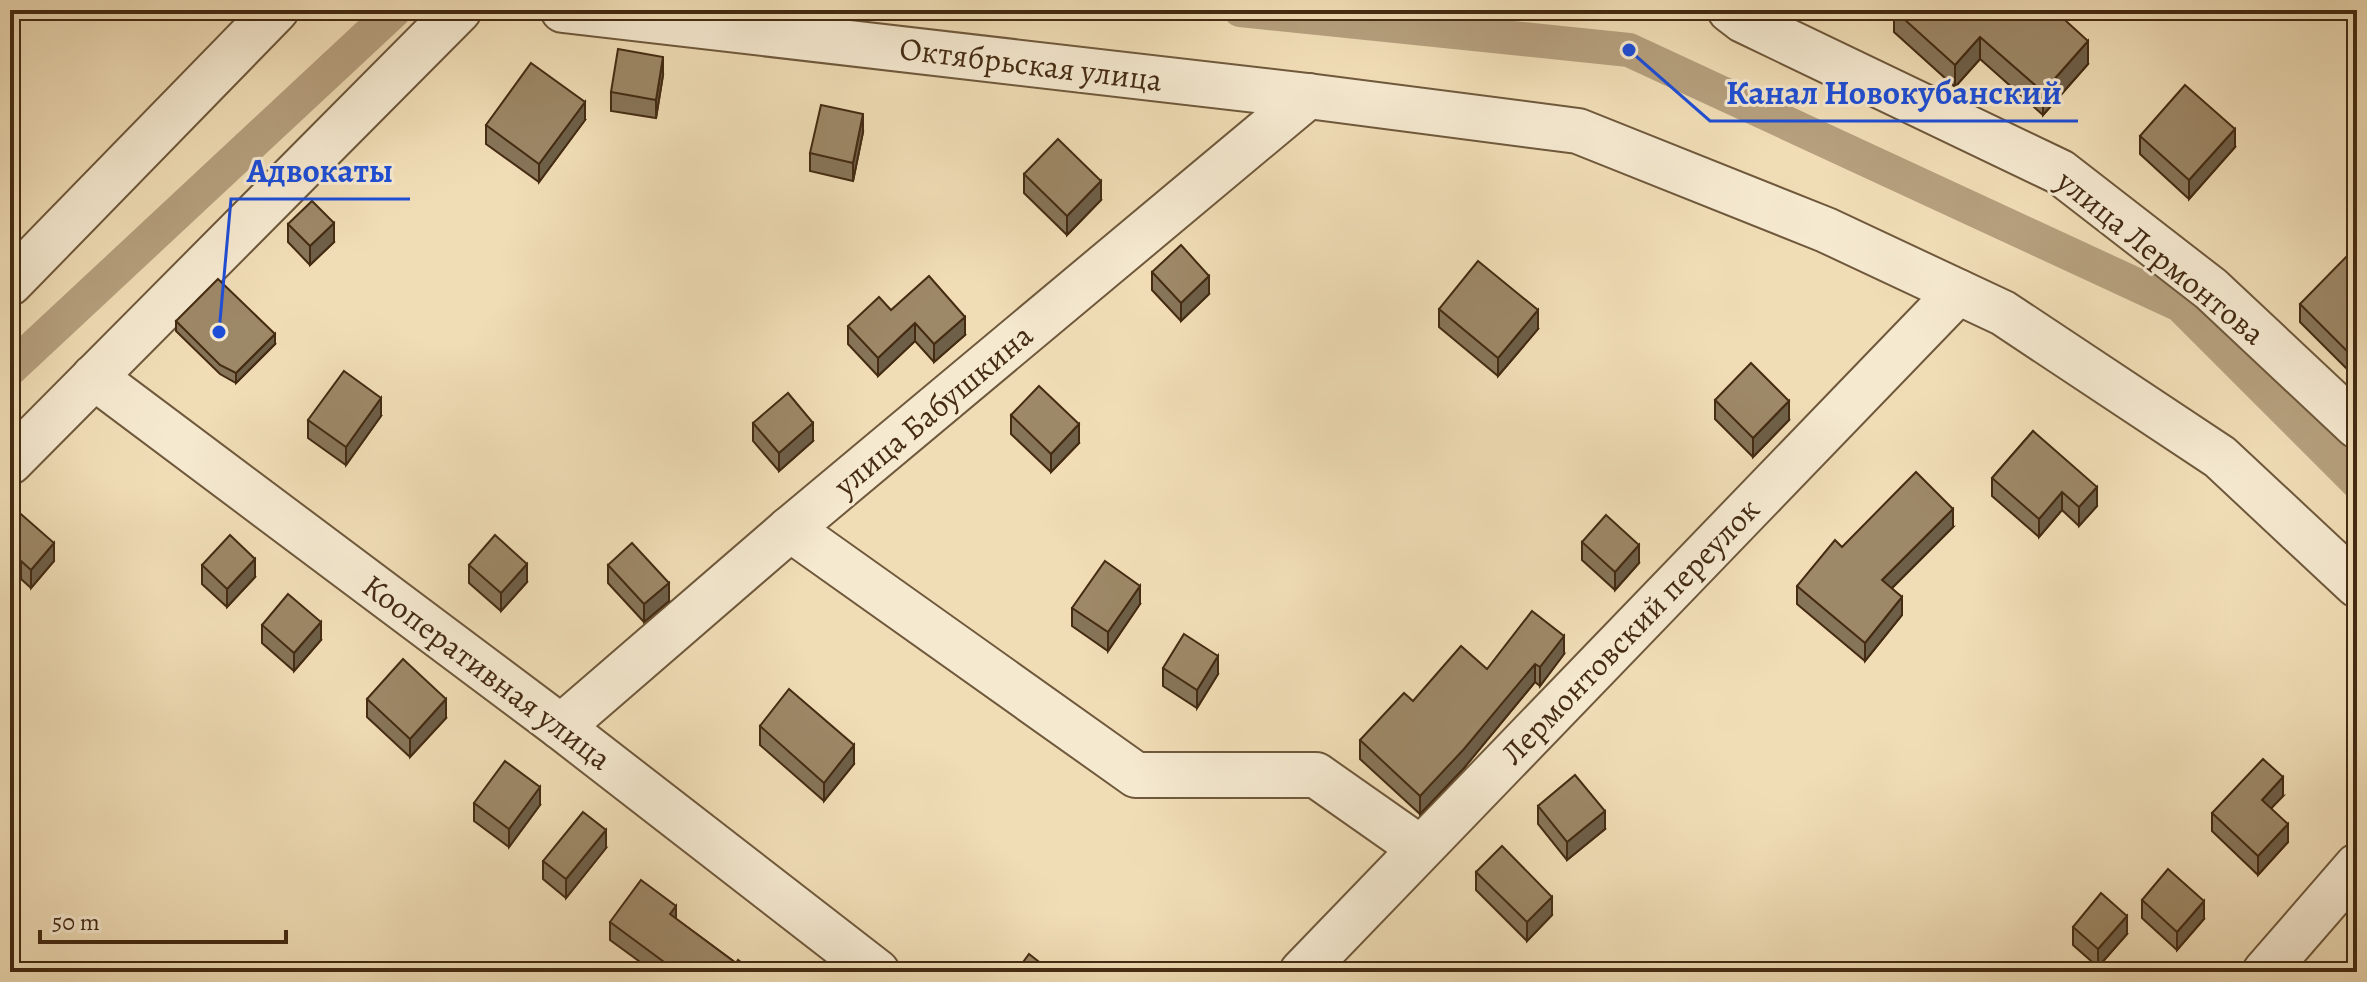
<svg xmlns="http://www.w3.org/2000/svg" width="2367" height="982" font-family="Alegreya,serif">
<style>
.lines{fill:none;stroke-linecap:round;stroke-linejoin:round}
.canal{stroke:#b6a07e;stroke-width:34}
.minor-casing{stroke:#6f583b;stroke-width:48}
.minor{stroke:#f5e9d0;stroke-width:44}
.wall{fill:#877559;stroke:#442b12;stroke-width:2}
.shaded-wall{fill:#6e5f48;stroke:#442b12;stroke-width:2}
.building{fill:#9d8867;stroke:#442b12;stroke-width:2}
.labels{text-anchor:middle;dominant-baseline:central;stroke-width:6;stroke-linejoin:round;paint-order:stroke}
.street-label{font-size:32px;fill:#442b12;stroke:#f5e9d0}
.leader{fill:none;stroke:#1d4ed8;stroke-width:3}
.callout-dot{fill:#1d4ed8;stroke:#f5e9d0;stroke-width:3}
.callout-label{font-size:34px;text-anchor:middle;font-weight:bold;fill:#1d4ed8;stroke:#f5e9d0;stroke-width:6;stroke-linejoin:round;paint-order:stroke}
</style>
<rect width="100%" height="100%" fill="#f0ddb6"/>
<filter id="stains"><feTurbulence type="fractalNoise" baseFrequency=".0025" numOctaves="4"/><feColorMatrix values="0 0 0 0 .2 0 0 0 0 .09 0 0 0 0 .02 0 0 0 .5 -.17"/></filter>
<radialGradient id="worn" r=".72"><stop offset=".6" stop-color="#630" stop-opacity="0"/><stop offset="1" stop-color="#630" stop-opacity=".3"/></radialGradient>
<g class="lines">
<g class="canal">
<polyline points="1240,10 1629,50 2180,305 2357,482"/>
<polyline points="10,369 395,10"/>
</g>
<defs>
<g id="minor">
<polyline points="563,10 1308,96 1578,131 1826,230 2003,313 2220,457 2357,585"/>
<polyline points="1730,10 1743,20 2060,172 2211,289 2357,426"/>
<polyline points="10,283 276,10"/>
<polyline points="94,377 561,727 877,972"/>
<polyline points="10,462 459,10"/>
<polyline points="790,529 1136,775 1316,775 1420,848"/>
<polyline points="561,727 790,529 1308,96"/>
<polyline points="1302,972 1958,292"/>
<polyline points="2265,972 2357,866"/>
</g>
</defs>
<use href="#minor" class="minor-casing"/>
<use href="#minor" class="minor"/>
</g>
<g class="wall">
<polygon points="1894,10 2088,64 2043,115 1980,59 1955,87 1894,32"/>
<polygon points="2342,10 2357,10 2357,24"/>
<polygon points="663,75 656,118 611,111 611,92"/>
<polygon points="585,120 539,182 486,144 486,125"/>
<polygon points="863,132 853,181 810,171 810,153"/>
<polygon points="2140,136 2235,147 2189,199 2140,154"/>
<polygon points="1024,174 1101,200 1067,235 1024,193"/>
<polygon points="288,224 334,242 310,265 288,242"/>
<polygon points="2357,260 2347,369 2300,322 2300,304"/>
<polygon points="1152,272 1209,294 1181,321 1152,290"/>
<polygon points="1439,309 1538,329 1498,376 1439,327"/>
<polygon points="891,310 965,335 934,362 915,341 878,376 848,344 848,326"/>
<polygon points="176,321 275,344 236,383 220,374 176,331"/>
<polygon points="1715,400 1789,420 1753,457 1715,419"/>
<polygon points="1011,415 1079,443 1051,472 1011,434"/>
<polygon points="381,416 346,465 308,438 308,420"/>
<polygon points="753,423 813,441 779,471 753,441"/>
<polygon points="2033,431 2097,506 2079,526 2062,510 2039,537 1992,496 1992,478"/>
<polygon points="10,512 54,561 31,588 21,579 10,591"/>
<polygon points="1953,527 1892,588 1902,615 1865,661 1797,604 1797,586 1842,547"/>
<polygon points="1582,542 1639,563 1615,590 1582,560"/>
<polygon points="202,565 255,577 227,607 202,584"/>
<polygon points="469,565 527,582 501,611 469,583"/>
<polygon points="608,565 669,601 644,622 608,583"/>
<polygon points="1140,604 1108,651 1072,626 1072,608"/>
<polygon points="262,625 321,640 294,671 262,643"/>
<polygon points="1564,654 1540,686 1535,682 1464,768 1420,814 1360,759 1360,740 1487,669"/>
<polygon points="1163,668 1218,674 1197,708 1163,686"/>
<polygon points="367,699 446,718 410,757 367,717"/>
<polygon points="760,726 854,764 824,801 760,745"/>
<polygon points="2283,796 2271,808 2288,842 2258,875 2212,831 2212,813"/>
<polygon points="474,803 540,805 509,847 474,821"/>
<polygon points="1538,806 1605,829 1567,860 1538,824"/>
<polygon points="606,848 566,898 543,879 543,861"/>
<polygon points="1476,872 1552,915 1527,941 1476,890"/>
<polygon points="2142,900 2204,919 2177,950 2142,918"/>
<polygon points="676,919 736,963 754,972 654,972 610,940 610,922"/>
<polygon points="2073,927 2127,934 2098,967 2073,945"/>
</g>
<g class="shaded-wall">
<polygon points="1980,37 1980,59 1955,87 1955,65"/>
<polygon points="2088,41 2088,64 2043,115 2043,92"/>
<polygon points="663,57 663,75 656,118 656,100"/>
<polygon points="585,102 585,120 539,182 539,164"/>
<polygon points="863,114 863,132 853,181 853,163"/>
<polygon points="2235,129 2235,147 2189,199 2189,180"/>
<polygon points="1101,181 1101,200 1067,235 1067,216"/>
<polygon points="334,223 334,242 310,265 310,246"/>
<polygon points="1209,276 1209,294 1181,321 1181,303"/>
<polygon points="1538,310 1538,329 1498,376 1498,358"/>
<polygon points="965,317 965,335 934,362 934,344"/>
<polygon points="915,323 915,341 878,376 878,358"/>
<polygon points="275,334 275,344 236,383 236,373"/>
<polygon points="2357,340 2357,359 2347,369 2347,351"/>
<polygon points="381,398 381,416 346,465 346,447"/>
<polygon points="1789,401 1789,420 1753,457 1753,438"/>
<polygon points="813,423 813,441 779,471 779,453"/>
<polygon points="1079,424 1079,443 1051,472 1051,454"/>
<polygon points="2097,487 2097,506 2079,526 2079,507"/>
<polygon points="2062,492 2062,510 2039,537 2039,519"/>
<polygon points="1953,509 1953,527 1882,598 1882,580"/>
<polygon points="54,543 54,561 31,588 31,570"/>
<polygon points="1639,545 1639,563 1615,590 1615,572"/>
<polygon points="255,559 255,577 227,607 227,589"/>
<polygon points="21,561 21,579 10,591 10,572"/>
<polygon points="527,564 527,582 501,611 501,593"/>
<polygon points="669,583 669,601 644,622 644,604"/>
<polygon points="1140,586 1140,604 1108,651 1108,632"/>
<polygon points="1902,597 1902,615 1865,661 1865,643"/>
<polygon points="321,622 321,640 294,671 294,653"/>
<polygon points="1564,636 1564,654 1540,686 1540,667"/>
<polygon points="1218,656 1218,674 1197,708 1197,690"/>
<polygon points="1535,664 1535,682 1464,768 1420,814 1420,796"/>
<polygon points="446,699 446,718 410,757 410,739"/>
<polygon points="854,745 854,764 824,801 824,783"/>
<polygon points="2283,777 2283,796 2262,818 2262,800"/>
<polygon points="540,787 540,805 509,847 509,829"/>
<polygon points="1605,811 1605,829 1567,860 1567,842"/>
<polygon points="2288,824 2288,842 2258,875 2258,856"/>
<polygon points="606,830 606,848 566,898 566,879"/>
<polygon points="1552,897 1552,915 1527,941 1527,922"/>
<polygon points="2204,901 2204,919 2177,950 2177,932"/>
<polygon points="676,906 676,925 670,914"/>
<polygon points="2127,916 2127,934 2098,967 2098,949"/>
</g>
<g class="building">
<polygon points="1894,10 2054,10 2088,41 2043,92 1980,37 1955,65"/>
<polygon points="618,49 663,57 656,100 611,92"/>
<polygon points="531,63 585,102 539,164 486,125"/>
<polygon points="2185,85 2235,129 2189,180 2140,136"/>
<polygon points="821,105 863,114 853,163 810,153"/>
<polygon points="1058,139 1101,181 1067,216 1024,174"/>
<polygon points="312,201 334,223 310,246 288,224"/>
<polygon points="1181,245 1209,276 1181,303 1152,272"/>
<polygon points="2350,253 2357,260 2357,340 2347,351 2300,304"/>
<polygon points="1478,261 1538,310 1498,358 1439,309"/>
<polygon points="929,276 965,317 934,344 915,323 878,358 848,326 879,297 891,310"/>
<polygon points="218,279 275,334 236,373 220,365 176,321"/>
<polygon points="1751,363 1789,401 1753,438 1715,400"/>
<polygon points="344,371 381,398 346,447 308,420"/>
<polygon points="1039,386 1079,424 1051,454 1011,415"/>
<polygon points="788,393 813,423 779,453 753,423"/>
<polygon points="2033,431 2097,487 2079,507 2062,492 2039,519 1992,478"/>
<polygon points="1916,472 1953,509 1882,580 1902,597 1865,643 1797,586 1835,540 1842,547"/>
<polygon points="14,508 54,543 31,570 21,561 10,572 10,512"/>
<polygon points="1606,515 1639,545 1615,572 1582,542"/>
<polygon points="230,535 255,559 227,589 202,565"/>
<polygon points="495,535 527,564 501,593 469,565"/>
<polygon points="632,543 669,583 644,604 608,565"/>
<polygon points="1105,561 1140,586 1108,632 1072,608"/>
<polygon points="288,594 321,622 294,653 262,625"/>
<polygon points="1532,611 1564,636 1540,667 1535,664 1464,749 1420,796 1360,740 1404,693 1413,701 1461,646 1487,669"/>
<polygon points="1184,634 1218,656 1197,690 1163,668"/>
<polygon points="403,659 446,699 410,739 367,699"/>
<polygon points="789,689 854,745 824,783 760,726"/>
<polygon points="2263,759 2283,777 2262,800 2288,824 2258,856 2212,813"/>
<polygon points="505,761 540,787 509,829 474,803"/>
<polygon points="1575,775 1605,811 1567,842 1538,806"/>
<polygon points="583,812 606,830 566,879 543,861"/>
<polygon points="1502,846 1552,897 1527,922 1476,872"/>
<polygon points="2168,869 2204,901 2177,932 2142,900"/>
<polygon points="641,880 676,906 670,914 736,963 738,960 754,972 662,972 658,970 664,962 610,922"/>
<polygon points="2101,893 2127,916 2098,949 2073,927"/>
<polygon points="1029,954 1052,972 1016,972"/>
</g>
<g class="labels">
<g class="street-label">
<text transform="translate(1031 64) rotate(7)">Октябрьская улица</text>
<text transform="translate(2161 257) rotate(39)">улица Лермонтова</text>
<text transform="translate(933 410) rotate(-40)">улица Бабушкина</text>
<text transform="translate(1630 631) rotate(-46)">Лермонтовский переулок</text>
<text transform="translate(487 672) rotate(37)">Кооперативная улица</text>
</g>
</g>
<path class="leader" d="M1629 50L1710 121H2078M219 332L231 199H410"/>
<g class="callout-dot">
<circle cx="1629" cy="50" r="8"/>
<circle cx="219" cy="332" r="8"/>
</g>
<g class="callout-label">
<text x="1894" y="104">Канал Новокубанский</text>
<text x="320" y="182">Адвокаты</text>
</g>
<rect width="2367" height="982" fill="none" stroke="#f0ddb6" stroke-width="40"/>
<rect x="12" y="12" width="2343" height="958" fill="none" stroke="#442b12" stroke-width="4"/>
<rect x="20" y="20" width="2327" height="942" fill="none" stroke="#442b12" stroke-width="2"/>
<path d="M40 930v12h246v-12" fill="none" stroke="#442b12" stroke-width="4"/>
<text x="52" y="930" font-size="24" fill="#442b12" stroke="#f5e9d0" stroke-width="6" paint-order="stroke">50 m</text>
<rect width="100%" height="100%" filter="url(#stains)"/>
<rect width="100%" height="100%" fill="url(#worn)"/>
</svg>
